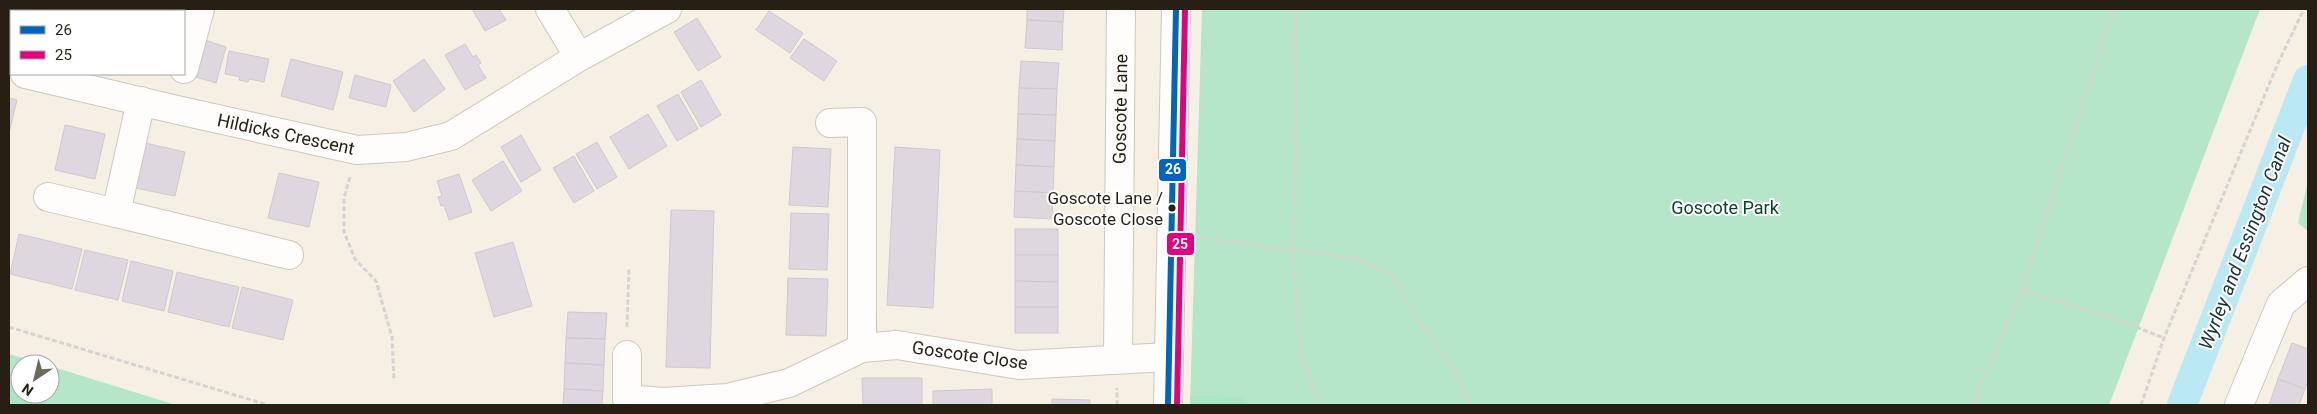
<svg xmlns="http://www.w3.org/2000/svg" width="2317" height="414" font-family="Roboto,sans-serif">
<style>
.green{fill:#b5e6ca}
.forest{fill:#aae5c6}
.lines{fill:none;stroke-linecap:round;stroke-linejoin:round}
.canal{stroke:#bae9f3;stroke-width:30}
.building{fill:#dfd7e0;stroke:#cecacb}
.minor-casing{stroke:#cec8bd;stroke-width:30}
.path{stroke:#d6d3d0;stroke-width:3;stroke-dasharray:5 2.5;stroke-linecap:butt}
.minor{stroke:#fefdfb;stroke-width:28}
.bus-1-casing{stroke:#fff;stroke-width:10}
.bus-2-casing{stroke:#fff;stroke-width:10}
.bus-1{stroke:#0065bd;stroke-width:6}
.bus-2{stroke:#e5007d;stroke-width:6}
.bus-dot{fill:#271f13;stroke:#fff;stroke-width:2}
.labels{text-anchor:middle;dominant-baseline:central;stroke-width:4;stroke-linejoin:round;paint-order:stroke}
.bus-label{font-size:17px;fill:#271f13;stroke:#fff;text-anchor:end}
.street-label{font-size:18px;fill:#271f13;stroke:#fff}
.park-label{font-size:18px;fill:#0d3f2d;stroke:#fff}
.water-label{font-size:19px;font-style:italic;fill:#1a3137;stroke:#fff}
.line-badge{stroke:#fff;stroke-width:2}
.badge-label{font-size:14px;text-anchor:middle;font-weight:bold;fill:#fff}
</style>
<rect width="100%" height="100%" fill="#f5efe4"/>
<g class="green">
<polygon points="1202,9 2260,9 2109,405 1190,405"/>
<polygon points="2308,181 2308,231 2298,223"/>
<polygon points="9,354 43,364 20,364 20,394 50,394 50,366 176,405 9,405"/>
</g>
<g class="forest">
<polygon points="9,371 20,381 20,394 34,394 46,405 9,405"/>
<polygon points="1190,396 1242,397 1249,405 1190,405"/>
</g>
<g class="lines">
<polyline class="canal" points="2182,405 2308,80"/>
</g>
<g class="building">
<polygon points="9,9 69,9 68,11 11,11 11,35 9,34"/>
<polygon points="472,9 499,9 506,20 485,31"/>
<polygon points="1027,9 1064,9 1063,22 1027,20"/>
<polygon points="769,11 803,33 790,53 756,30"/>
<polygon points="697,18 721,57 698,71 674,32"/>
<polygon points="1027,20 1063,22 1062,50 1025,48"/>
<polygon points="804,39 837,61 824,81 790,58"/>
<polygon points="205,40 226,47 216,83 193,76"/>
<polygon points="465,44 473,57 476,55 481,63 478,65 486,78 465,90 445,55"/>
<polygon points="229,51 269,59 264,82 249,79 248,82 239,80 240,77 225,74"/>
<polygon points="291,59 343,72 333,110 281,96"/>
<polygon points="424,59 445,89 414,112 393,81"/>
<polygon points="1021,61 1059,63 1057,89 1019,88"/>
<polygon points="355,75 391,85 386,107 349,98"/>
<polygon points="701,80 721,115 701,127 681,92"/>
<polygon points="1019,88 1057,89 1056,115 1018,114"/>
<polygon points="678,94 698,129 677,141 657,106"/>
<polygon points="9,98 17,100 9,133"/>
<polygon points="648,114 667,146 629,169 610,137"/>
<polygon points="1018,114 1056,115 1055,141 1017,139"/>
<polygon points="65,125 105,134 95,179 55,170"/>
<polygon points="521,135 541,170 521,182 501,147"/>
<polygon points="1017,139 1055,141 1054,167 1016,165"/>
<polygon points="597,142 617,177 597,189 576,154"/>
<polygon points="145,143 185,152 175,196 135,188"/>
<polygon points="793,147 831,149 828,207 789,205"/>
<polygon points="895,147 940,150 933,308 887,305"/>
<polygon points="574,156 594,191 574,203 553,168"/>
<polygon points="503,161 522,191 491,211 472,180"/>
<polygon points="1016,165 1054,167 1053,193 1015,191"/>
<polygon points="279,173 319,182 309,227 268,218"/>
<polygon points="459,174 472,212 449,220 444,205 441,206 438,197 442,196 437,181"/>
<polygon points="1015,191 1053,193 1052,219 1014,217"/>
<polygon points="671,210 714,211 710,368 666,367"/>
<polygon points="791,213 829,214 827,270 789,269"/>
<rect x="1015" y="229" width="43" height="26"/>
<polygon points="19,234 82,249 72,289 10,274"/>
<polygon points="513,242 532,306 494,317 475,253"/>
<polygon points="85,250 128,260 118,300 75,290"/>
<polygon points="1015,255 1058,255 1058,282 1015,281"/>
<polygon points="131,261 173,271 164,311 122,301"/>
<polygon points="177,272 239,287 229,327 168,312"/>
<polygon points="788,278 828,279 826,336 786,335"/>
<polygon points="1015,281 1058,282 1058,307 1015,307"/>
<polygon points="242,287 293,300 283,340 232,328"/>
<rect x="1015" y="307" width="43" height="26"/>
<polygon points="568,312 607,313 605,339 566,338"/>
<polygon points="566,338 605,339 604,365 565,363"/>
<polygon points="2292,343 2308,349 2308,380 2305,389 2278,379"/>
<polygon points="565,363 604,365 603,391 564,389"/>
<polygon points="862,378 922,378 922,405 863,405"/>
<polygon points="2278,379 2305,389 2299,405 2269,405"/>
<polygon points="564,389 603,391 602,405 563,405"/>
<polygon points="992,389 992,405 933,405 933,391"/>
<polygon points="1052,399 1090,400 1090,405 1052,405"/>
</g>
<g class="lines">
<defs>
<g id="minor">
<polyline points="550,9 579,57"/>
<polyline points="184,69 200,9"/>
<polyline points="25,74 173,109 357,150 406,147 451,136 579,57 667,9"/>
<polyline points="141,101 116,213 289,255"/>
<polyline points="830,123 862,122 862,348"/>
<polyline points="48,197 116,213"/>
<polyline points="627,355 627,399 663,402 727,398 789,383 862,348 897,345 1019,365 1168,357"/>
<polyline points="1118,358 1121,9"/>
<polyline points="1168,405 1176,9"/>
<polyline points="2239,405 2281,304 2308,281"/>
</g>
</defs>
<use href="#minor" class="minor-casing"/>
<g class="path">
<polyline points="1296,9 1297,116 1293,251 1299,341 1317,405"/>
<polyline points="350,177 344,198 344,232 355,259 376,281 392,337 394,381"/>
<polyline points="1200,238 1355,258 1391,274 1418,320 1457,377 1471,405"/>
<polyline points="2022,290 2123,322 2164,338"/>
<polyline points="9,327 268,405"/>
<polyline points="627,327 629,268"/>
<polyline points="1117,405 1117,388"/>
<polyline points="1973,405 2022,290 2114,9"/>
<polyline points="2141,405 2164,338 2278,63 2304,9"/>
</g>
<use href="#minor" class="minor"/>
<defs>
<polyline id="bus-1" points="1168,405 1176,9"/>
<polyline id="bus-2" points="1177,405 1185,9"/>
</defs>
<use href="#bus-1" class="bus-1-casing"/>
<use href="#bus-2" class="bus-2-casing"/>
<use href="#bus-1" class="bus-1"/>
<use href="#bus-2" class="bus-2"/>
</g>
<circle class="bus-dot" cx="1172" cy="208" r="4.5"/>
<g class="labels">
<g class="bus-label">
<text x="1163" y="198">Goscote Lane /<tspan x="1163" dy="21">Goscote Close</tspan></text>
</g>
<g class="street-label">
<text transform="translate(1120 109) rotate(-89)">Goscote Lane</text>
<text transform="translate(286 134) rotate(12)">Hildicks Crescent</text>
<text transform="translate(970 355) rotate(8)">Goscote Close</text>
</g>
<g class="park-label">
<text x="1725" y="207">Goscote Park</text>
</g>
<g class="water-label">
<text transform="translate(2245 243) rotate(-69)">Wyrley and Essington Canal</text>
</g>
</g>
<g class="line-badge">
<rect x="1158" y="158" width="29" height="24" rx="5" fill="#0065bd"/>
<rect x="1166" y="232" width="29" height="24" rx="5" fill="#e5007d"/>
</g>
<g class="badge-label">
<text x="1173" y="174">26</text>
<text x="1180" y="249">25</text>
</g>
<rect width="2317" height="414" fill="none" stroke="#271f13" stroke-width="20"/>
<rect x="10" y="10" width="175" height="65" fill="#ffffff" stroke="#a9a5a1"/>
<rect x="20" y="26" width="25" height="8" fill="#0065bd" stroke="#a9a5a1"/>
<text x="55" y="35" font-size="15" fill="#271f13">26</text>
<rect x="20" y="51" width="25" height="8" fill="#e5007d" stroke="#a9a5a1"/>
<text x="55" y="60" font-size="15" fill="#271f13">25</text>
<g transform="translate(35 379) rotate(215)"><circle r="24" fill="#ffffff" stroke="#a9a5a1"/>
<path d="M0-4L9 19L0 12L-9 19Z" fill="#6f685c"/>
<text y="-8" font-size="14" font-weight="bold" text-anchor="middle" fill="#271f13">N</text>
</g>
</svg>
